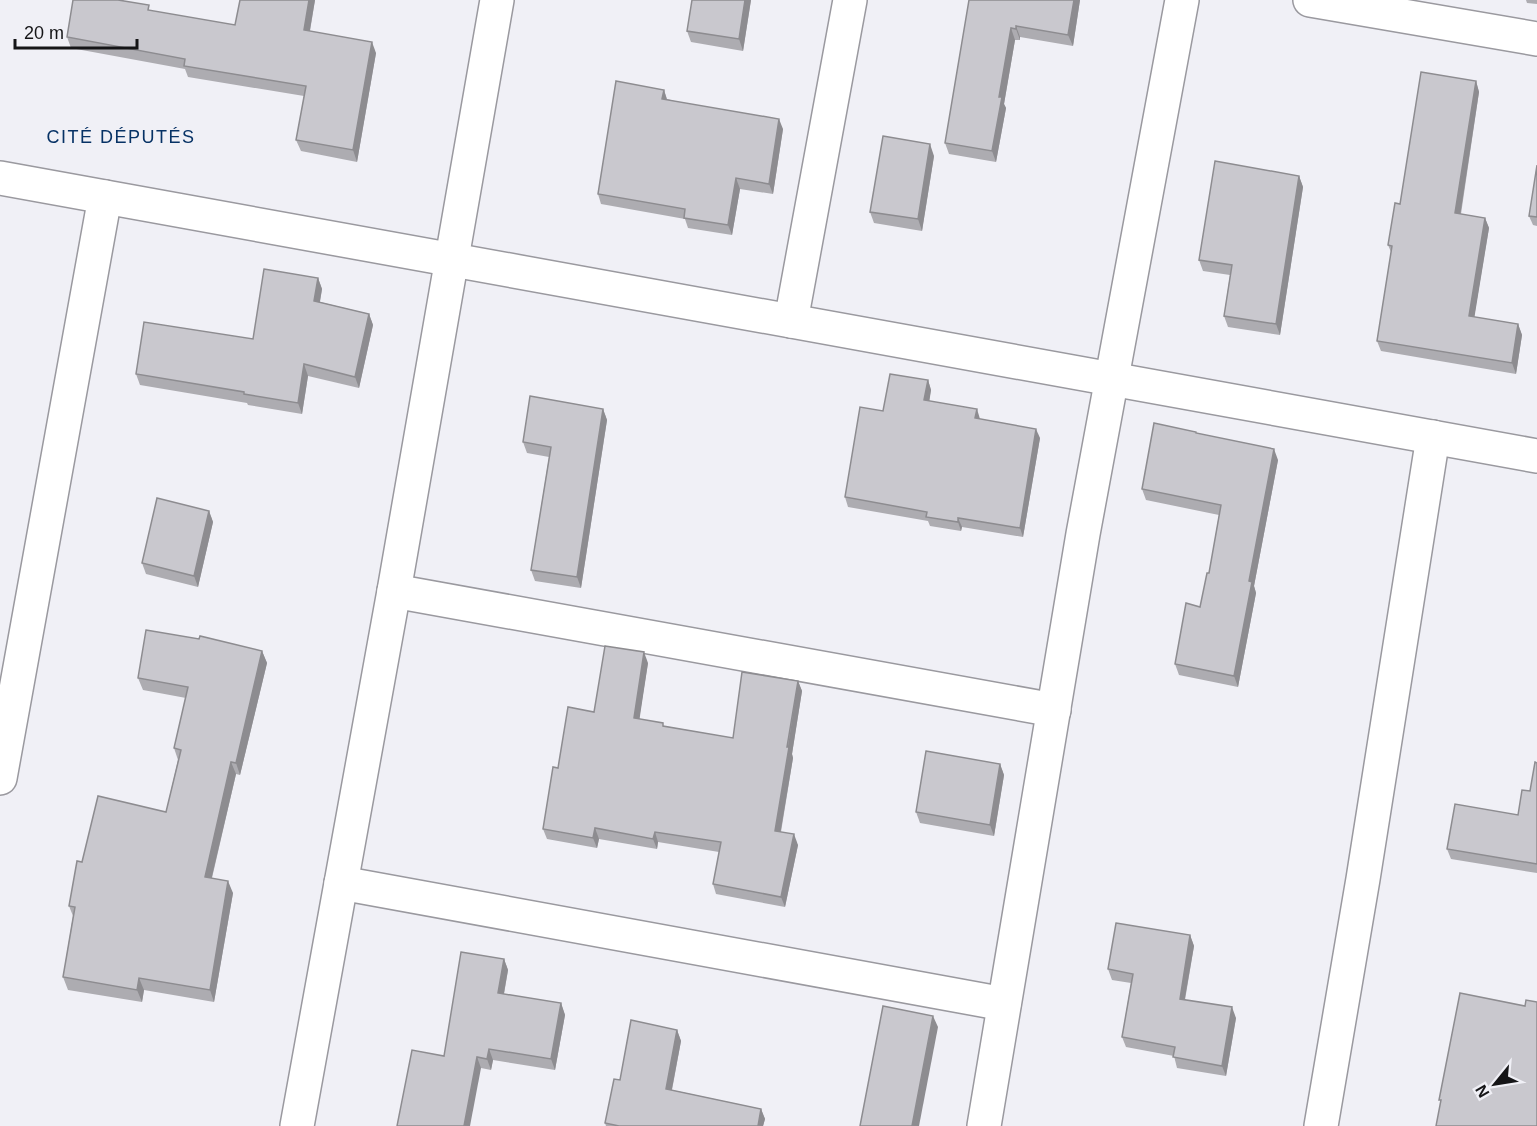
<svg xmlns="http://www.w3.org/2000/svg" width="1537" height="1126" font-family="Helvetica,sans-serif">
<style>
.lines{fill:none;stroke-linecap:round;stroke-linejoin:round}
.minor-casing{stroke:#9a999f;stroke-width:36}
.minor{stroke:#fff;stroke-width:33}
.wall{fill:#adacb1}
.shaded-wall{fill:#8d8c90}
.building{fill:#c9c8ce;stroke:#8d8c90;stroke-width:1.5}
.labels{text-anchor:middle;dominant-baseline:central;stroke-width:4.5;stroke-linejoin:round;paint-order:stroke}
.neighbourhood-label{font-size:18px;letter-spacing:1.5px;fill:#073265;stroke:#f0f0f6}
</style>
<rect width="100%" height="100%" fill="#f0f0f6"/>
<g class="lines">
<defs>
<g id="minor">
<polyline points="1310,0 1537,39"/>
<polyline points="0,178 1537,456"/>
<polyline points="791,321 850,0"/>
<polyline points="394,591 1054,710"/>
<polyline points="0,778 105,197"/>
<polyline points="341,883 1004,1004"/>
<polyline points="297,1126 394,591 497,0"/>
<polyline points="984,1126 1083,534 1182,0"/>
<polyline points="1321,1126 1363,879 1433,437"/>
</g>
</defs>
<use href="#minor" class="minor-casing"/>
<use href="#minor" class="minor"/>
</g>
<g class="wall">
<polygon points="73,0 124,0 123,1 151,11 235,25 240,0 315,0 310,31 376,53 357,162 301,151 296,140 304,96 188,77 185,69 71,48 67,37"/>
<polygon points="751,0 743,51 691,42 687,31"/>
<polygon points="969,0 1080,0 1073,46 1020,37 1020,40 1015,40 1004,104 1006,108 996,162 949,154 945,143"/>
<polygon points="1526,0 1537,0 1537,4 1527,3"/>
<polygon points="1476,81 1479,92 1461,214 1485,218 1489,228 1474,317 1518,324 1522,335 1516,374 1381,351 1377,341 1391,252 1388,245 1400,204"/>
<polygon points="664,90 667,99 783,129 773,194 740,189 732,235 688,228 685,219 601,204 598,194"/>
<polygon points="934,156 922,231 874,223 870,212"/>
<polygon points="1537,165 1537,226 1533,225 1529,216"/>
<polygon points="1299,176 1303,187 1280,335 1228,327 1224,316 1230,275 1203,271 1199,260"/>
<polygon points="318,278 322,289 320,302 369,314 373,325 359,388 308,376 302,414 248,405 247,403 140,385 136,374 253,339"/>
<polygon points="928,380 931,390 929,401 980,419 1040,438 1023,537 962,527 961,531 930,526 928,521 848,507 845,497 883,411"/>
<polygon points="603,409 607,420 581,588 535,581 531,570 549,457 527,453 523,442"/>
<polygon points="1197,434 1278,460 1254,586 1256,593 1238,687 1179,675 1175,664 1200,607 1209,573 1219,515 1146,500 1142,489"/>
<polygon points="209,511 213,522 198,587 146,574 142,563"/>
<polygon points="262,651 267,663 240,775 236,774 212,878 233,893 214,1002 144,990 142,1002 68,990 63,977 73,916 69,906 82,862 166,812 178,760 174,748 186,698 143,690 138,678"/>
<polygon points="648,663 639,719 664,726 733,738 798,681 802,691 792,754 793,758 781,832 798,845 785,907 716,894 713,884 719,852 658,842 657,849 599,839 597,848 547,839 543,829 558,768 594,712"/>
<polygon points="1537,763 1537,873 1451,859 1447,849 1518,815 1530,791"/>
<polygon points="1000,764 1004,775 994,836 920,823 916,812"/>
<polygon points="1190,935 1194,946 1185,1000 1236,1018 1226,1076 1177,1068 1174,1056 1126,1047 1122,1037 1131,983 1112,980 1108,969"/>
<polygon points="504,959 508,970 504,994 561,1003 565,1015 555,1070 493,1060 491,1070 481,1068 444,1056"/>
<polygon points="677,1030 681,1041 672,1090 761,1109 765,1119 763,1126 606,1126 605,1123 620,1080"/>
</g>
<g class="shaded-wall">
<polygon points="309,0 315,0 308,41 304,30"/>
<polygon points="745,0 751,0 743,51 739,39"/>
<polygon points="1074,0 1080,0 1073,46 1068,35"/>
<polygon points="1016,26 1020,37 1020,40 1016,29"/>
<polygon points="1011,28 1015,40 1004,104 1006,108 996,162 992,151 999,97"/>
<polygon points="372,42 376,53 357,162 353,150"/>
<polygon points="1476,81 1479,92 1459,223 1455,213"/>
<polygon points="664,90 667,100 662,99"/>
<polygon points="779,119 783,129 773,194 769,184"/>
<polygon points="930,144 934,156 922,231 918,219"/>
<polygon points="1299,176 1303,187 1280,335 1276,324"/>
<polygon points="736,178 740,189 732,235 728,225"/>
<polygon points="1485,218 1489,228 1473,326 1469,316"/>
<polygon points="318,278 322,289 318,312 314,301"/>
<polygon points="369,314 373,325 359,388 355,377"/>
<polygon points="1518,324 1522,335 1516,374 1512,363"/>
<polygon points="304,364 308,376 302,414 298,403"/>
<polygon points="928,380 931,390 928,410 924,400"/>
<polygon points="603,409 607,420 581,588 577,577"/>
<polygon points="977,409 980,419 975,418"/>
<polygon points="1036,429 1040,438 1023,537 1020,528"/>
<polygon points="1274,449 1278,460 1254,586 1256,593 1238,687 1234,676 1249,581"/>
<polygon points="209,511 213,522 198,587 194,576"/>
<polygon points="958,518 962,527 961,531 958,522"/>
<polygon points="262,651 267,663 240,775 236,763"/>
<polygon points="644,652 648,663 638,729 634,718"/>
<polygon points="798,681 802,691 792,754 793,758 779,841 775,831"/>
<polygon points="231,762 236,774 209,889 205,877"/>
<polygon points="1000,764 1004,775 994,836 990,825"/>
<polygon points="595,828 599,839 597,848 593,838"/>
<polygon points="655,832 658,842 657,849 653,839"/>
<polygon points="794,834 798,845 785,907 781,897"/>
<polygon points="228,881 233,893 214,1002 210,990"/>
<polygon points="1190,935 1194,946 1183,1009 1180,999"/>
<polygon points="504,959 508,970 502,1004 498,993"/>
<polygon points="139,978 144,990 142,1002 137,990"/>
<polygon points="561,1003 565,1015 555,1070 551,1059"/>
<polygon points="1232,1007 1236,1018 1226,1076 1222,1066"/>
<polygon points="933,1016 938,1027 919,1126 912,1126"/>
<polygon points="677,1030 681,1041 670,1099 666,1089"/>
<polygon points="489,1049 493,1060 491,1070 487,1059"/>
<polygon points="477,1057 481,1068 470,1126 464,1126"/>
<polygon points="761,1109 765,1119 763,1126 758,1126"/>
</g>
<g class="building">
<polygon points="73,0 118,0 149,5 148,10 235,25 240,0 309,0 304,30 372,42 353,150 296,140 306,86 184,66 185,59 67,37"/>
<polygon points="692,0 745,0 739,39 687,31"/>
<polygon points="969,0 1074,0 1068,35 1016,26 1016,29 1011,28 999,97 1002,97 992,151 945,143"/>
<polygon points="1421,72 1476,81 1455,213 1485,218 1469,316 1518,324 1512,363 1377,341 1392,246 1388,245 1395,203 1400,204"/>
<polygon points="616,81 664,90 662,99 779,119 769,184 736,178 728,225 684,218 685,209 598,194"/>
<polygon points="883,136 930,144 918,219 870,212"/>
<polygon points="1215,161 1299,176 1276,324 1224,316 1232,265 1199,260"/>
<polygon points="1537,165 1537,217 1529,216"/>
<polygon points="264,269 318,278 314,301 369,314 355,377 304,364 298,403 244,394 244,392 136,374 144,322 253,339"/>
<polygon points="890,374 928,380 924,400 977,409 975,418 1036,429 1020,528 958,518 958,522 926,517 927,512 845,497 860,407 883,411"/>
<polygon points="530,396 603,409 577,577 531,570 551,447 523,442"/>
<polygon points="1154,423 1196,432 1196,433 1274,449 1249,581 1252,582 1234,676 1175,664 1186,603 1200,607 1207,573 1209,573 1221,505 1142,489"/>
<polygon points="157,498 209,511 194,576 142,563"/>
<polygon points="146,630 199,639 200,636 262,651 236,763 231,762 205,877 228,881 210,990 139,978 137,990 63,977 75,907 69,906 77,861 82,862 98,796 166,812 181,750 174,748 188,687 138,678"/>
<polygon points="605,646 644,652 634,718 663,723 663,726 733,738 742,672 798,681 787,747 789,747 775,831 794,834 781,897 713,884 721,842 655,832 653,839 595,828 593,838 543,829 553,767 558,768 568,707 594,712"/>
<polygon points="926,751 1000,764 990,825 916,812"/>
<polygon points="1535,762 1537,763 1537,864 1447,849 1455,804 1518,815 1522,790 1530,791"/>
<polygon points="1116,923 1190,935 1180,999 1232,1007 1222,1066 1173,1057 1175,1047 1122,1037 1133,974 1108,969"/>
<polygon points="461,952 504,959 498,993 561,1003 551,1059 489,1049 487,1059 477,1057 464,1126 397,1126 412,1050 444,1056"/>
<polygon points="1460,993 1525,1006 1526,1000 1537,1002 1537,1126 1436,1126 1441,1100 1439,1100"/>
<polygon points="883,1006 933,1016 912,1126 860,1126"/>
<polygon points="631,1020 677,1030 666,1089 761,1109 758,1126 619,1126 605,1123 614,1079 620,1080"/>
</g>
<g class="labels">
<g class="neighbourhood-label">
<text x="121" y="137">CITÉ DÉPUTÉS</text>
</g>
</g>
<g transform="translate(1495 1084) rotate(240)" stroke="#f0f0f6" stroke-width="4.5" paint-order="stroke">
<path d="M0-4.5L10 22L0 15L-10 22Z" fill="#151517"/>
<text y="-9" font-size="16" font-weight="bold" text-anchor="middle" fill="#151517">N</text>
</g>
<path d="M15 39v9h122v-9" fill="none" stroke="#151517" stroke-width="3"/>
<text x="24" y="39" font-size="18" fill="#151517" stroke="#f0f0f6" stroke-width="4.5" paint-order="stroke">20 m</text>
</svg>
